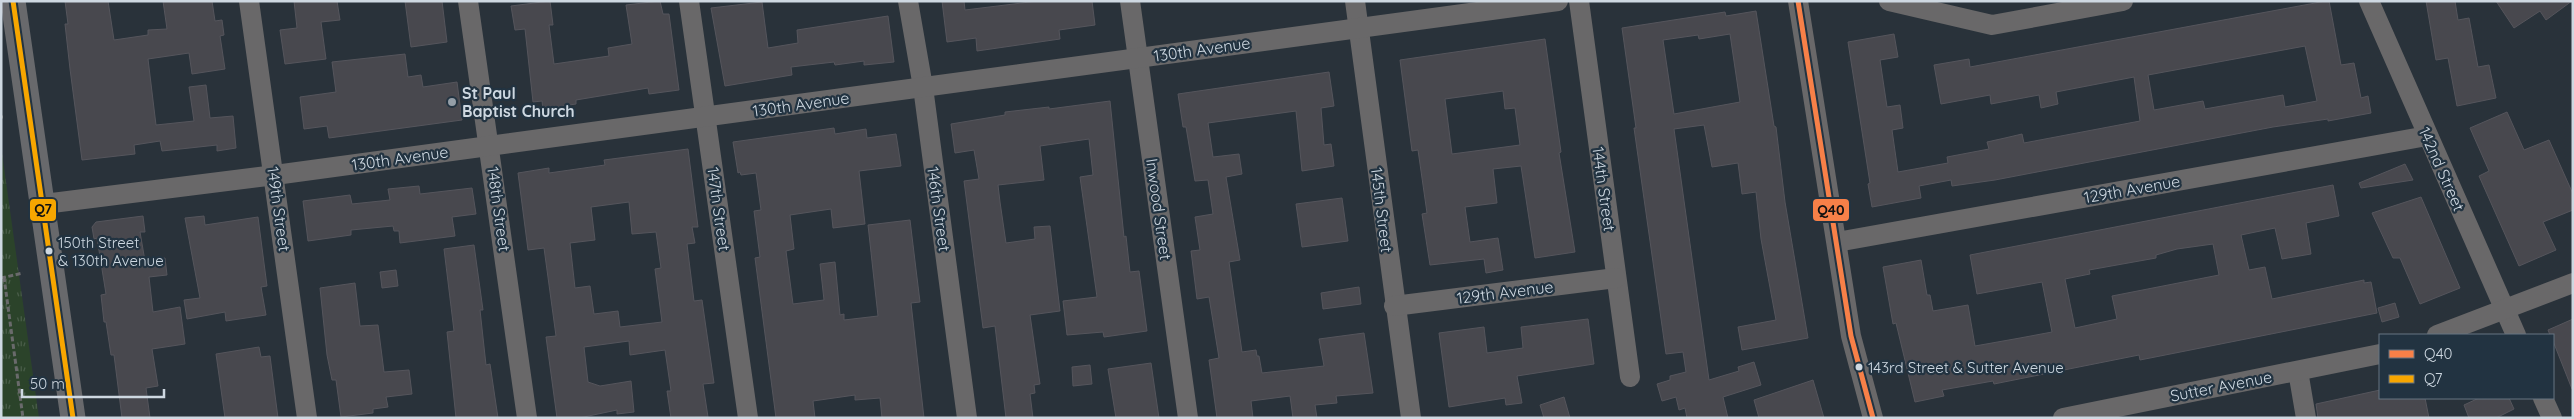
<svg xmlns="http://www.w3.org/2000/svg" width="2574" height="419" font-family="Quicksand,sans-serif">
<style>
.grass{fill:url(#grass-tufts)}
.building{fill:#48484e;stroke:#55555c;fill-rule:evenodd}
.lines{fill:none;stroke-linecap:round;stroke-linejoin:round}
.path{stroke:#696a6b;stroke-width:3;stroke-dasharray:5 2.5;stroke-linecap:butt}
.minor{stroke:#696869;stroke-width:20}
.major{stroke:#68696c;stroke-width:25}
.bus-1-casing{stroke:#223341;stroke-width:9}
.bus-2-casing{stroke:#223341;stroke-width:9}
.bus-1{stroke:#f78048;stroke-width:5}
.bus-2{stroke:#f7a600;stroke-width:5}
.poi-dot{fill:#949ea7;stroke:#223341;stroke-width:2}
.bus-dot{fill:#ced8e1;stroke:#223341;stroke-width:2}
.labels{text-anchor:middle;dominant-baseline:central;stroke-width:4.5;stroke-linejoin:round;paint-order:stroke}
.bus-label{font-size:15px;fill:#ced8e1;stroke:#223341;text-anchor:start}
.street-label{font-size:16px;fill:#ced8e1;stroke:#223341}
.poi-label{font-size:16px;font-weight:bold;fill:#ced8e1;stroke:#223341;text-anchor:start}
.line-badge{stroke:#223341;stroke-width:2}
.pale-badge-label{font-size:14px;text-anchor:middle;font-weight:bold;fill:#111}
</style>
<defs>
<pattern id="grass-tufts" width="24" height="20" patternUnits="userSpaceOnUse" patternTransform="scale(1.25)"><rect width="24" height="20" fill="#2b432a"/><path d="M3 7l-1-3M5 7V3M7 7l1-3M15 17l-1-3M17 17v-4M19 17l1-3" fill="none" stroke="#495d49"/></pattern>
</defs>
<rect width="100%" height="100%" fill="#29323a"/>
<polygon class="grass" points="1,146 39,418 1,418"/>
<g class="building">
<polygon points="65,1 108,1 114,40 148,35 148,30 167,29 163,1 212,1 215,21 222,20 224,35 220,36 225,69 192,74 189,53 148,59 156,125 194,121 189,87 206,85 210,118 233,116 236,148 217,151 217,145 162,151 160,141 134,145 135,154 82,160 70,69 65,24 68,24"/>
<polygon points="294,1 337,1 340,20 321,22 326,59 285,64 280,30 297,28"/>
<polygon points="405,1 442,1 447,42 411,47"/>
<polygon points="550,1 553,25 549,25 554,64 609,56 608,48 632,44 626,5 660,1 663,14 669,14 679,90 649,94 648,88 576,100 576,104 543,109 542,101 533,102 525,29 515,30 511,6"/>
<polygon points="942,1 964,1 965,10 1038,1 1092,1 1095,25 1059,30 1060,39 977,51 976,38 947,42"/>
<path d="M2326,1h3l12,64 13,-2 7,35 7,-2 3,17 -43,8v-2l-55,8 -278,53 -43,6 -1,-6 -32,6 2,12 -49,9 -4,-23 2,-1 -22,-141 46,-8 4,23 -18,3 7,47 13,-2 3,23 -11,2 6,42 50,-9 -1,-6 42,-8 -2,-7 18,-4 17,-4 2,9 116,-22 -6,-44 -78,15 2,12 -17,4 -2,-13 -48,9 -1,-9 -49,9 -7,-39 35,-6 1,8zM2305,46l12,55 -32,6 -2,-12 -78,14 -2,-8 -49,9 -6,-35z"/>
<polygon points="2426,1 2455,1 2458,20 2469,18 2478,67 2489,65 2496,98 2457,106 2448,58 2436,60"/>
<polygon points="2496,1 2572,1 2546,20 2540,11 2514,28"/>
<polygon points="762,2 768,48 798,43 797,30 888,16 894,62 864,65 864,61 835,65 834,62 791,67 792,75 725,86 711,8"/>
<path d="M1756,11l18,115 2,1 9,75 23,136 -66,12 -4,-23 38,-7 -15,-81 -5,-47 -14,2 -4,-31 -26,4 -8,-42 -30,4 35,251 30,-9 -1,-4 16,-5 7,23 -38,12 5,21h-41l-2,-10 -6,2 -3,-13 -14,4 -5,-17 13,-4v-4l16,-4 -3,-20 -17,2 -32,-226h2l-14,-100 103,-16 1,4zM1730,34l10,68 -66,12 -11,-74 35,-5 1,4z"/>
<path d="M1545,39l16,113 -2,1 16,99 -40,6 -14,-92 -28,3 4,34 -32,4 5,35 28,-4 5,32 -17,3 -2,-14 -54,6 -8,-51 5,-1 -9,-63 -6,1 -12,-91zM1503,91l2,18 10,-1 5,37 -68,9 -7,-55z"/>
<polygon points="405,54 408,77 421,75 423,87 457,82 462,120 329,138 327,126 304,129 300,97 336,92 332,62"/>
<polygon points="1329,72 1334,106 1321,108 1324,145 1331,144 1334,166 1302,171 1296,111 1208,123 1213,157 1239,154 1242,174 1226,177 1240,260 1229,262 1242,352 1256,350 1257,356 1259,356 1262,373 1324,366 1319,339 1364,333 1373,393 1336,396 1337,403 1315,405 1317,418 1293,418 1290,396 1251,401 1253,418 1217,418 1209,360 1219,358 1209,297 1197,299 1191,251 1200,250 1195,217 1213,214 1208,180 1195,181 1186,127 1183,127 1178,94"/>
<polygon points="1110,101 1124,237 1126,236 1130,272 1139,271 1147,331 1104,337 1103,332 1067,335 1063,301 1097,297 1080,177 1093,175 1089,139 1040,146 1044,180 998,185 1000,202 1006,243 1035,239 1034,227 1050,226 1060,311 1030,315 1040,384 1034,385 1035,393 1030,394 1033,418 1006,418 995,326 983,328 964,181 979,179 974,150 955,153 951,124 1005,115 1005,112 1049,107 1049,109"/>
<polygon points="2507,112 2524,150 2549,140 2573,194 2573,210 2543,222 2556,250 2519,266 2479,176 2489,171 2470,128"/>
<polygon points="834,128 835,134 866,129 867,138 896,134 901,166 859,171 865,224 833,228 831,209 790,215 794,249 786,251 793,304 824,300 820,264 835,262 840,315 844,314 844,320 878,316 868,225 910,220 920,302 911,303 924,418 882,418 880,398 855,400 855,395 813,401 815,418 776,418 755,258 760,257 754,211 761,210 756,173 741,175 740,172 738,173 733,142"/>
<path d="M688,149l10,78h-6l3,16 -8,1 7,57 8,-1 12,83 -11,1 5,33 -37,1 -4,-27h4l-6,-41 -35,5 -1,-14 -45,6 4,35 12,4 31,-5 3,31 -17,2v-4l-38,8h-22l-11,-81 10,-1 -12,-88 -16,2 -10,-77 31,-5v5l56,-8 -1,-5zM629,202l3,32 24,-2 5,36 -6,1 7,53 -42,5 -2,-16 -24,3 -4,-28 -15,2 -5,-45 25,-3 -4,-33z"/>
<polygon points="2405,164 2413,180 2361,188 2359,183"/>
<path d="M2333,185l6,31 -33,7 5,31 -29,5 -7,-31 -34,7 8,35 16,-3 7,32 92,-19v3l7,-1 6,31 -237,47 -1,-5 -145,29 -1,-3 -51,9 2,6 -29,6 -19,-79 -3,1 -10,-57 38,-7 6,35h3l3,16 35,-6 7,41 45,-8 32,-6 -10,-50 -65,12 -7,-39zM2213,244l6,31 -107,21 5,23 -42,9 -10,-49 25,-5 -1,-4 67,-12v-3l21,-6z"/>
<polygon points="419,186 420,194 472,188 476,214 452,217 455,236 400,243 399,231 394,231 393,226 351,230 351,235 308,241 303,201 350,195 352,204 390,200 388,189"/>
<polygon points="2421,197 2460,288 2420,304 2400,258 2393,258 2372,213"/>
<polygon points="1342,198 1348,241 1302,247 1296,204"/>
<polygon points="143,216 145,232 140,232 145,261 165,258 167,275 149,277 153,312 180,307 185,344 152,349 158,386 146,388 150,418 122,418 114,355 111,355 106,322 104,322 101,295 106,294 97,238 94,239 92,227 96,222"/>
<polygon points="204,216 205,225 258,217 267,286 261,287 266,315 226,321 225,312 187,319 184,300 200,298 185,218"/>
<polygon points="474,245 483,310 480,310 486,365 490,364 498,418 456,418 447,332 454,331 444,249"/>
<polygon points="396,270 398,286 382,288 380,272"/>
<polygon points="355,283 360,326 378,325 384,372 409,370 412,394 386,397 388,407 373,409 373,413 341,417 336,380 332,380 327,355 320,288"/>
<polygon points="1359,287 1361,304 1323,309 1321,293"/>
<polygon points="2395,303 2399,317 2382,322 2378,308"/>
<polygon points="1588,319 1594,364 1517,376 1522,403 1506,405 1505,398 1449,407 1439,333 1484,327 1487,353 1523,348 1521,327"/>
<polygon points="2573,319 2573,389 2572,389 2553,341 2553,335 2550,335 2548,330"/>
<polygon points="259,347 261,357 270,356 278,418 225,418 216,354"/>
<polygon points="1151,363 1159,418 1116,418 1108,369"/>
<polygon points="1090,365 1092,384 1073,386 1072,367"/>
<polygon points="1813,380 1824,418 1759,418 1754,400"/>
<polygon points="2380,390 2380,398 2425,398 2429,418 2318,418 2316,404"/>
<polygon points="1564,397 1570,418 1544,418 1540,405"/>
<polygon points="2479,398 2509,398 2514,409 2496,418 2469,418 2464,405"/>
</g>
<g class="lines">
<g class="path">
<polyline points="1,117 3,117"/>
<polyline points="4,277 23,418"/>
<polyline points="1,278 23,273"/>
</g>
<g class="minor">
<polyline points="249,1 307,418"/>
<polyline points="468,1 527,418"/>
<polyline points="689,1 748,418"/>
<polyline points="908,1 923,87 967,418"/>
<polyline points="1130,1 1188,418"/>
<polyline points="1355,1 1411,418"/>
<polyline points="1579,1 1630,377"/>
<polyline points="1798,1 1851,336 1873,418"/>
<polyline points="1889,1 1992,25 2123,1"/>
<polyline points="2369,1 2516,335"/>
<polyline points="44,204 275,175 1558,1"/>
<polyline points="1837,242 2427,136"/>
<polyline points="1394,306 1616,278"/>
<polyline points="2437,335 2573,283"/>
<polyline points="2298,371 2306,418"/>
<polyline points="2543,398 2552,418"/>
<polyline points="2063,418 2380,354"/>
</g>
<polyline class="major" points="13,1 73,418"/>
<defs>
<polyline id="bus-1" points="1798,1 1851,336 1873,418"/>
<polyline id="bus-2" points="13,1 73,418"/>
</defs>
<use href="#bus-1" class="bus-1-casing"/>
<use href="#bus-2" class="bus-2-casing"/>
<use href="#bus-1" class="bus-1"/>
<use href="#bus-2" class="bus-2"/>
</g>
<circle class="poi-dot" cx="452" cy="102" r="5"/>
<g class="bus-dot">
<circle cx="49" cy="251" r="4.5"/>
<circle cx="1859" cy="367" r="4.5"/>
</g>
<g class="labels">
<g class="bus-label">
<text x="58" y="242">150th Street<tspan x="58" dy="18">&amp; 130th Avenue</tspan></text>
<text x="1868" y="367">143rd Street &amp; Sutter Avenue</text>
</g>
<g class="street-label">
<text transform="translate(1202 49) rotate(-8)">130th Avenue</text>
<text transform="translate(801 104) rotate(-8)">130th Avenue</text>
<text transform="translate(400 158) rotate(-8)">130th Avenue</text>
<text transform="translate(2442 169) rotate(66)">142nd Street</text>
<text transform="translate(1604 189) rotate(82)">144th Street</text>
<text transform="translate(2132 189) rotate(-10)">129th Avenue</text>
<text transform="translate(279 209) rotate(82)">149th Street</text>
<text transform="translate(499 209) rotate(82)">148th Street</text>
<text transform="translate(719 209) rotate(82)">147th Street</text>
<text transform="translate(939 209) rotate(82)">146th Street</text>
<text transform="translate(1159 209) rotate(82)">Inwood Street</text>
<text transform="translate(1382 210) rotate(83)">145th Street</text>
<text transform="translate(1505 292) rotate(-7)">129th Avenue</text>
<text transform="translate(2221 386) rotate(-11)">Sutter Avenue</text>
</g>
<g class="poi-label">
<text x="462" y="93">St Paul<tspan x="462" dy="18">Baptist Church</tspan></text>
</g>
</g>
<g class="line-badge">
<rect x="29" y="198" width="28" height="24" rx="5" fill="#f7a600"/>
<rect x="1812" y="198" width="38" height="24" rx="5" fill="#f78048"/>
</g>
<g class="pale-badge-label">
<text x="43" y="214">Q7</text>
<text x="1831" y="215">Q40</text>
</g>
<rect width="2574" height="419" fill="none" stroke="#ced8e1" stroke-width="5"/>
<rect x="2379" y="334" width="175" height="65" fill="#223341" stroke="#677581"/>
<rect x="2389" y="350" width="25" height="8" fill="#f78048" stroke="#677581"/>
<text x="2424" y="359" font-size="15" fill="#ced8e1">Q40</text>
<rect x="2389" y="375" width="25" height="8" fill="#f7a600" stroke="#677581"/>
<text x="2424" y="384" font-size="15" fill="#ced8e1">Q7</text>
<path d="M22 389v8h142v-8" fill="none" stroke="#ced8e1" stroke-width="2.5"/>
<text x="30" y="389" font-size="15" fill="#ced8e1" stroke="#223341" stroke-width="4" paint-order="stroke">50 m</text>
</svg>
